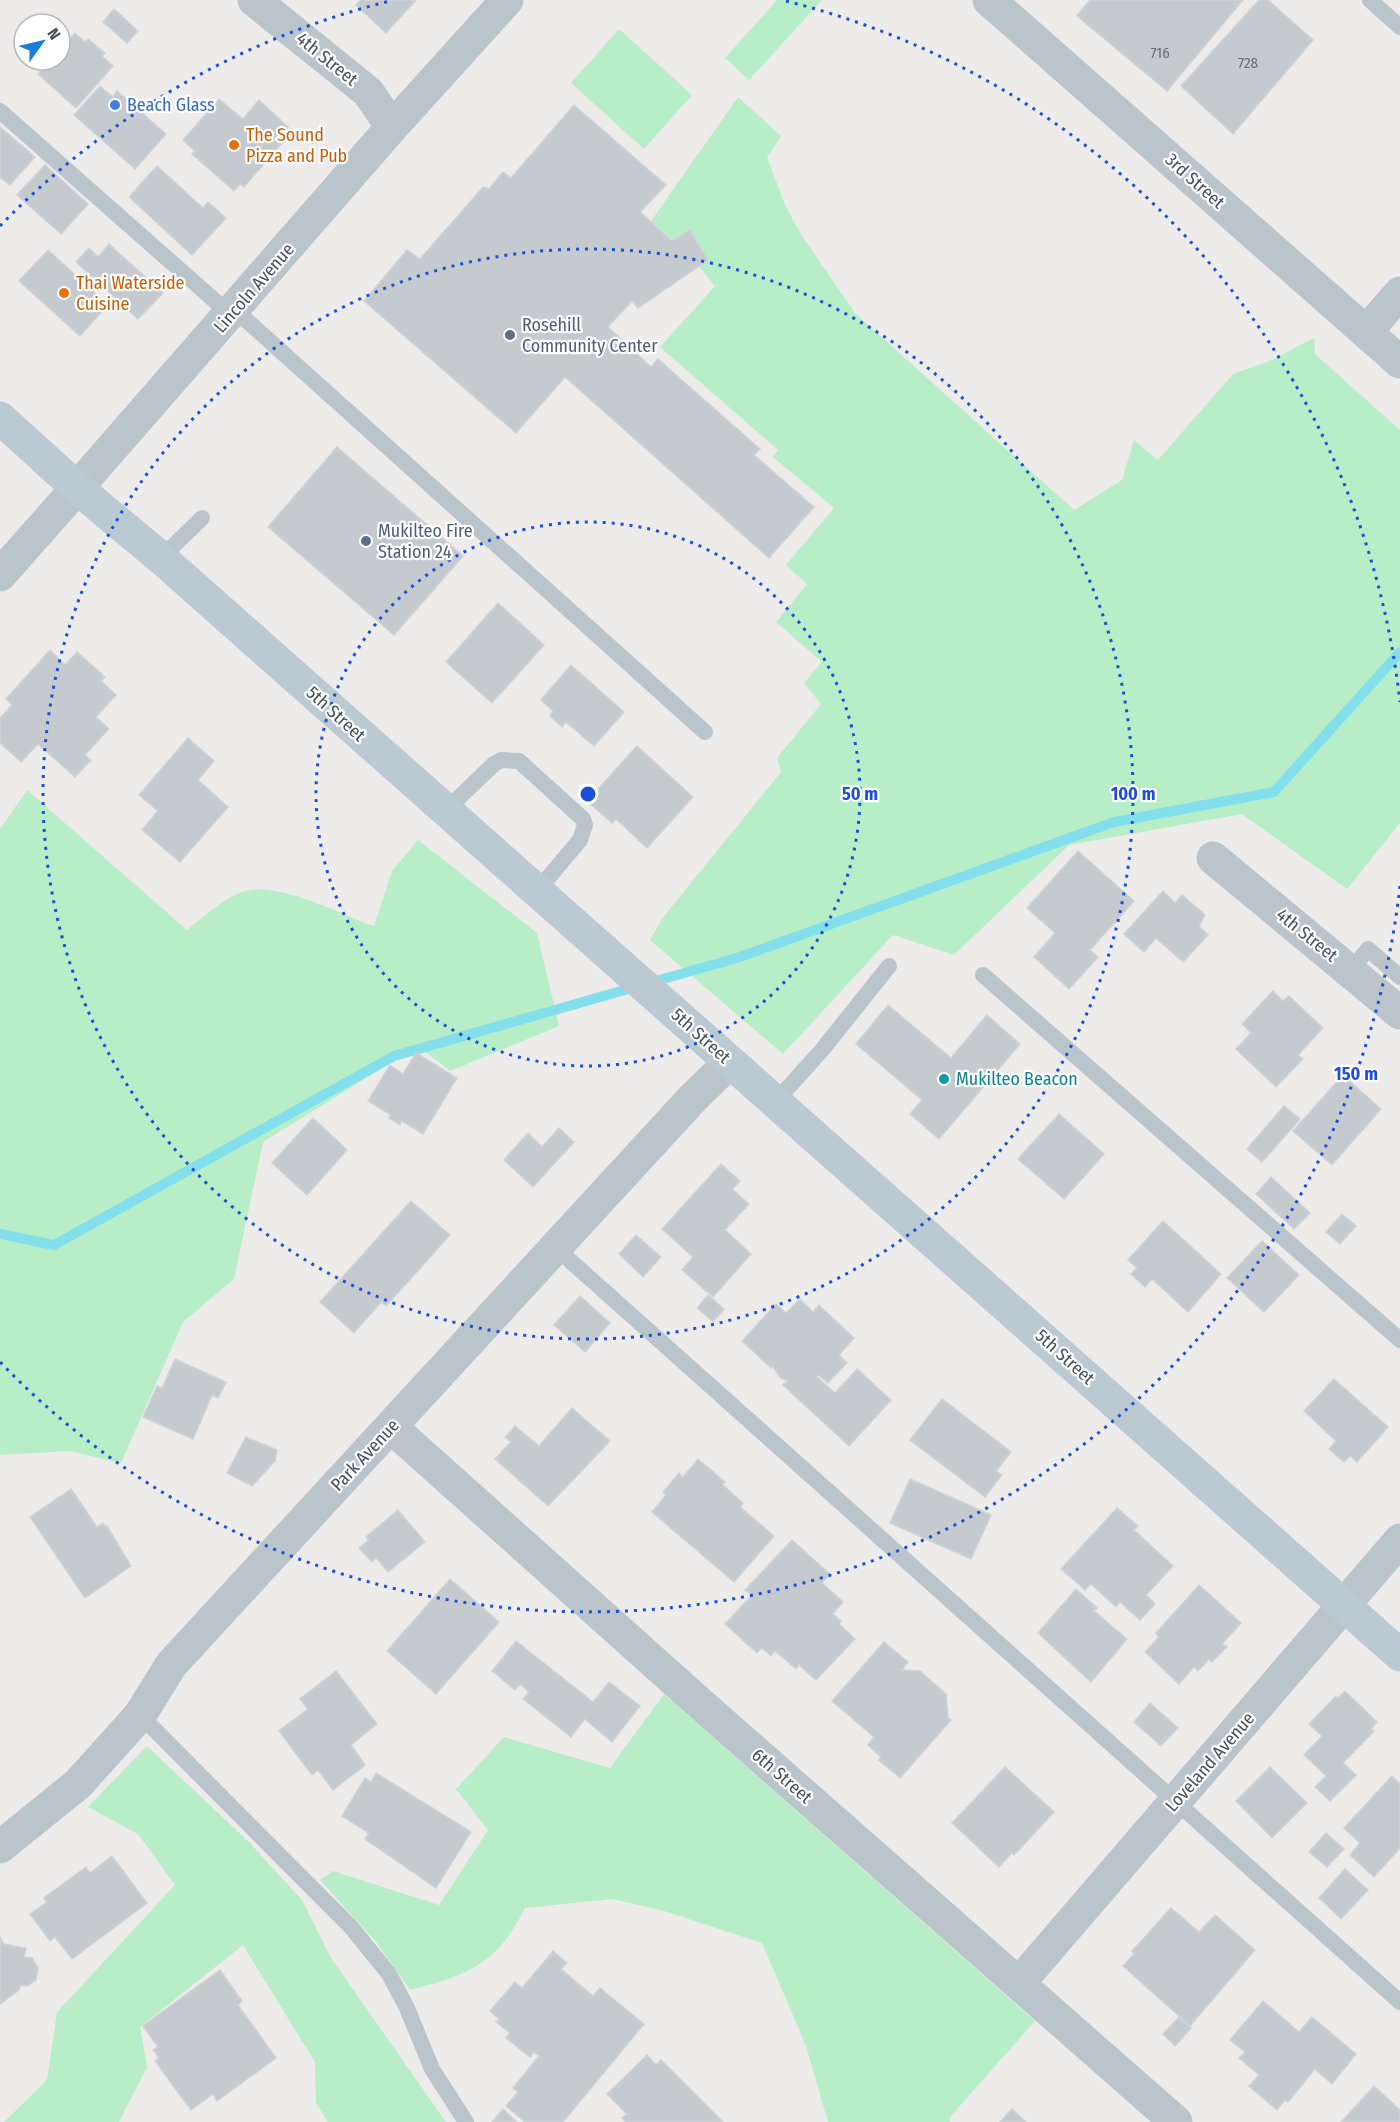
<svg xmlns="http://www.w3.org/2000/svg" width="1400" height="2122" font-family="'Fira Sans Condensed',sans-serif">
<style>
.green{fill:#b7eec8}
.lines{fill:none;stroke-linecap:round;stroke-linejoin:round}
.stream{stroke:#83dfec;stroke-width:10}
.building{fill:#c5cacf;stroke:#cfd2d7;stroke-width:1.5}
.service{stroke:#b9c4cb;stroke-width:16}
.minor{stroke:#b9c4cb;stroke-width:33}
.tertiary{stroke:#b9c4cb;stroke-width:33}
.secondary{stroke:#bbc9d3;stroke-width:33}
.ring{fill:none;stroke:#1d4ed8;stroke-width:3;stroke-dasharray:3 6}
.shop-dot{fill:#3f7fe0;stroke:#fff;stroke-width:2}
.food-dot{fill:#e8710a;stroke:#fff;stroke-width:2}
.service-dot{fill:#5c6f8a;stroke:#fff;stroke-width:2}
.culture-dot{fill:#0f9aa8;stroke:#fff;stroke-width:2}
.labels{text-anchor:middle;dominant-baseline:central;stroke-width:4.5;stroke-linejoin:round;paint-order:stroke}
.number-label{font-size:15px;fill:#646f76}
.street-label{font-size:18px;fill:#445159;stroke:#fff}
.shop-label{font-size:18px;fill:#366cbe;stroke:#fff;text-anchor:start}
.food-label{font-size:18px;fill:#c56008;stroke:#fff;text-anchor:start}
.service-label{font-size:18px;fill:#4e5e75;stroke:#fff;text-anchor:start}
.culture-label{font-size:18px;fill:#0d838f;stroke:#fff;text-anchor:start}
.centre{fill:#1d4ed8;stroke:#fff;stroke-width:3}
.ring-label{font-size:18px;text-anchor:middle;font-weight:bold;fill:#1d4ed8;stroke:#fff;stroke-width:4.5;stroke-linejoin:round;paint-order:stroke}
</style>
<rect width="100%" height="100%" fill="#eeebeb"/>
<g class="green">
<polygon points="777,0 822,0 749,80 725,58"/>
<polygon points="619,29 692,95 644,149 571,83"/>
<polygon points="738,97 781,136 767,157 785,205 802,236 855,313 1074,510 1122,480 1134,440 1158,460 1233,374 1272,360 1314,338 1315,354 1400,430 1400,823 1347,889 1242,814 1069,845 954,955 893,935 783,1054 650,940 664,916 781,772 777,758 821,704 804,683 822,662 776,622 807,584 786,565 834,508 773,457 778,450 660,347 715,286 699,266 708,259 690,230 672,241 651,221"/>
<path d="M27,790l160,140c18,-14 36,-32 58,-39 35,-10 96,24 129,35l18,-55 26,-31 119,93 22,93 -109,45 -32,-25 -155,96 -29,137 -51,43 -62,141 -51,-12 -70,4v-626z"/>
<path d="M664,1694l371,327 -85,96v5h-122l-22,-76 -44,-103 -98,-32 -51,-12 -88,9c-28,56 -56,67 -115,82l-33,-47 -57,-63 13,-9 106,34 49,-75 -32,-41 48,-52 106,31z"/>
<polygon points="147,1746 249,1842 302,1900 331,1958 446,2122 328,2122 316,2103 315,2062 243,1945 140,2027 147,2067 119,2122 4,2122 47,2080 57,2012 175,1885 138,1834 88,1807"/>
</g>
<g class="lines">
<polyline class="stream" points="0,1234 54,1245 394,1056 740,957 1114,822 1274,792 1400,652"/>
</g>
<g class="building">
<polygon points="361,0 416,0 386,33 356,5"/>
<polygon points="1090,0 1243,0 1167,91 1077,16"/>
<polygon points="1259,0 1268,0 1313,40 1233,134 1181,86"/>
<polygon points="114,9 138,31 127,43 103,22"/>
<polygon points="75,33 85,42 88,39 105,53 102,56 113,66 76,108 38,74 51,60 60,60 60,50"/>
<polygon points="100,86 113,97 117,91 166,134 135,169 74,115"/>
<polygon points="219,99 243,119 259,100 288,127 286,129 290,134 244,187 240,184 234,191 192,154 195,151 183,140"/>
<polygon points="574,105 666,185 640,212 672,241 690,230 708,260 638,308 632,301 608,327 651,367 658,359 760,449 754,455 814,507 769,558 565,377 516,433 364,301 407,250 420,259 483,187 489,189 503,172 511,178"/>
<polygon points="0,127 35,157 10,185 0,177"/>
<polygon points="45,165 88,204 61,234 17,195"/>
<polygon points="157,166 203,208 208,202 226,218 192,255 129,197"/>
<polygon points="109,244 163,293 138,319 76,262 89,248 98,257"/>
<polygon points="48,250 108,305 80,336 19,281"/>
<polygon points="337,447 463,556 394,635 268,527"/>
<polygon points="498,603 544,645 492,703 446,662"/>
<polygon points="50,650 65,665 77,652 105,677 101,681 116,695 96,717 109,729 85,755 91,760 75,777 38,744 21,762 0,743 0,718 12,705 6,699"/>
<polygon points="571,665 624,712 594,746 566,722 562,727 550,716 553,711 541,700"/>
<polygon points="188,738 214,761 198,780 228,807 180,862 142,830 158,811 139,795"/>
<polygon points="637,746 693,797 647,848 616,819 612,823 587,801"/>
<polygon points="1078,851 1134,901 1090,950 1098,957 1069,989 1034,957 1055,933 1027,908"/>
<polygon points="1163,891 1175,903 1182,895 1205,915 1199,926 1208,935 1183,962 1156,938 1144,952 1124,934"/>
<polygon points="1273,991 1283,1001 1289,996 1323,1028 1298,1055 1303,1059 1276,1087 1236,1049 1251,1033 1242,1024"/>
<polygon points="888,1005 951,1058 987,1015 1020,1044 939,1139 910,1114 922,1100 856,1044"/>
<polygon points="416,1053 457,1078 423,1134 402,1121 400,1125 389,1118 391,1115 368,1101 390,1065 403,1074"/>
<polygon points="1343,1075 1381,1109 1332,1165 1293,1131"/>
<polygon points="1284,1106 1300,1119 1262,1162 1247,1149"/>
<polygon points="1059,1114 1104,1154 1064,1199 1018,1159"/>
<polygon points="313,1118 347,1150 307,1195 272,1163"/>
<polygon points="559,1128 574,1142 533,1187 504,1160 528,1133 542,1147"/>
<polygon points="721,1164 740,1181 732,1189 749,1204 725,1230 751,1254 713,1297 682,1270 693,1257 662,1229"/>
<polygon points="1271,1177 1310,1213 1294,1229 1256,1194"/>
<polygon points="411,1201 450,1235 386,1306 381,1302 354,1333 320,1302"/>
<polygon points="1342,1214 1356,1226 1340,1244 1326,1232"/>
<polygon points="1163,1221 1221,1274 1188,1312 1152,1279 1145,1287 1131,1274 1137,1268 1128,1260"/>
<polygon points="636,1235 661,1257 643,1277 619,1254"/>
<polygon points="1262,1241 1299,1275 1264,1312 1227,1278"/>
<polygon points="708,1295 724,1309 713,1322 697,1308"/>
<polygon points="580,1296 610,1323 585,1352 554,1325"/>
<polygon points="800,1299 813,1312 819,1305 854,1338 839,1355 847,1363 828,1383 819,1375 817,1377 835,1393 857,1369 891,1400 849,1446 783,1385 788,1380 781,1378 772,1366 771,1368 742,1341 776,1304 786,1313"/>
<polygon points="175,1359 226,1382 218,1398 212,1395 193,1439 143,1417 157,1386 162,1388"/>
<polygon points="1334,1379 1388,1427 1357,1462 1350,1456 1344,1462 1329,1449 1336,1441 1304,1411"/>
<polygon points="942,1399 1011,1452 996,1471 1002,1475 985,1497 910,1440"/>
<polygon points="572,1408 610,1441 548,1506 495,1459 511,1442 505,1437 515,1426 539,1446"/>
<polygon points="246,1437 277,1450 275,1461 252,1486 227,1473"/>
<polygon points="698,1459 725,1482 722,1484 743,1503 740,1507 774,1536 734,1582 652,1512 666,1495 663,1492 679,1473 683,1477"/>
<polygon points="910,1479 991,1515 971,1559 890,1523"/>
<polygon points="71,1489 97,1527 103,1523 105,1527 107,1526 131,1566 85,1598 30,1517"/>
<polygon points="1117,1508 1138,1526 1134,1530 1173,1566 1146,1595 1155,1604 1140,1620 1120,1602 1116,1607 1091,1584 1085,1590 1061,1569"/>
<polygon points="398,1510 425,1542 388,1572 376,1558 372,1562 359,1548 369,1540 366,1537"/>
<polygon points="792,1540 830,1574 822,1583 843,1602 833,1614 841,1621 839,1624 855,1639 816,1680 799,1665 796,1669 775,1651 771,1656 762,1648 757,1653 725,1624 752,1595 745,1590"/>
<polygon points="450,1579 499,1622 436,1694 387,1651"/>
<polygon points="1199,1585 1241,1623 1222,1644 1227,1647 1212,1662 1209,1659 1198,1671 1194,1667 1179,1684 1145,1652 1159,1637 1156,1633"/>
<polygon points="1076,1589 1097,1608 1094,1611 1127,1639 1091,1682 1038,1633"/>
<polygon points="516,1641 593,1702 609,1682 640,1706 612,1742 585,1719 571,1737 523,1699 529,1692 520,1684 515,1690 492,1671"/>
<polygon points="884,1642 908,1662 902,1670 920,1671 946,1694 948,1717 951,1720 900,1778 879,1760 881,1757 868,1745 874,1737 832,1701"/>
<polygon points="336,1671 377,1724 351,1745 365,1765 333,1790 318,1770 312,1775 279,1731 308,1709 300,1699"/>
<polygon points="1345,1691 1377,1722 1371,1729 1374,1731 1343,1763 1356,1775 1330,1801 1315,1787 1326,1776 1304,1755 1322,1736 1309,1724 1336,1696 1338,1698"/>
<polygon points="1150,1703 1178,1728 1161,1746 1134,1722"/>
<polygon points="1005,1767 1054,1812 1014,1855 1012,1853 999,1867 952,1823"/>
<polygon points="1270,1767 1307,1803 1272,1838 1236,1801"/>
<polygon points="376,1773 471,1832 436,1888 365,1839 369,1833 342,1816 365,1778 371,1782"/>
<polygon points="1392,1776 1400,1784 1400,1848 1374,1877 1350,1855 1360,1843 1344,1828"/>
<polygon points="1326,1833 1344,1849 1327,1867 1309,1852"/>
<polygon points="112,1856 147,1903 72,1959 55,1937 50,1941 30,1914 47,1902 44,1898 86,1867 90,1873"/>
<polygon points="1345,1869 1368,1890 1341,1919 1319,1898"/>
<polygon points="1171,1908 1199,1932 1215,1915 1255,1950 1190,2026 1123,1966 1134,1954 1132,1951"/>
<polygon points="0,1937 4,1944 26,1948 24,1957 32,1958 38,1968 36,1980 27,1986 20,1985 19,1990 0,2004"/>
<polygon points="553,1951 567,1963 561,1969 593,1996 600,1988 644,2024 563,2122 525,2122 506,2106 518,2092 513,2088 539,2056 534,2052 530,2057 506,2038 510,2033 496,2022 499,2019 490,2011 515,1982 522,1988"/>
<polygon points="220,1970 242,2001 238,2005 276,2058 217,2101 213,2094 191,2110 155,2061 159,2058 153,2050 158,2047 143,2026"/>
<polygon points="1263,2001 1299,2032 1312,2017 1356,2054 1332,2084 1315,2069 1288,2102 1285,2100 1277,2110 1249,2086 1259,2075 1239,2058 1245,2052 1230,2040"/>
<polygon points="1179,2017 1191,2028 1175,2046 1163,2034"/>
<polygon points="647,2055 656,2065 661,2060 723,2122 626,2122 622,2118 627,2114 607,2094"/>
<polygon points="1374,2086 1400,2110 1400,2122 1341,2122"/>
<polygon points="503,2109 517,2122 492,2122"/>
<polygon points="1012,2109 1026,2122 1000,2122"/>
</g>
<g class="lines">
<g class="service">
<polyline points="1370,0 1400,27"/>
<polyline points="0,111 231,315"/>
<polyline points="235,310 705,732"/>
<polyline points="161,558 202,518"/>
<polyline points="445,811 494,764 501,760 519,761 583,819 585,825 580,840 537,891"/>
<polyline points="1351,970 1368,949 1400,977"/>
<polyline points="983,975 1400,1340"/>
<polyline points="776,1101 822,1050 889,966"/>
<polyline points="556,1248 1400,2002"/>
<polyline points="140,1715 351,1927 389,1974 407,2008 432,2069 466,2122"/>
</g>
<g class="minor">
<polyline points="254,0 368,92 392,127"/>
<polyline points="989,0 1400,362"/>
<polyline points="1366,332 1400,293"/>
<polyline points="77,488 392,127 507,0"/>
<polyline points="1213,858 1400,1013"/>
<polyline points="391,1427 704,1707 1176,2122"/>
<polyline points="0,1847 78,1784 140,1715 171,1665 693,1098 730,1062"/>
<polyline points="1019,1983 1400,1540"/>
</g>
<polyline class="tertiary" points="0,575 77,488"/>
<polyline class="secondary" points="0,418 77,488 161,558 1400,1655"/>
</g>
<g class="ring">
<circle cx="588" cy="794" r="272"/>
<circle cx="588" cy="794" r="545"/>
<path d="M1400 886A817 817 0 0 1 0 1362M0 226A817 817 0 0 1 390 1M786 1A817 817 0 0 1 1400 702"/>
</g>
<circle class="shop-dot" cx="115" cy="105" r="6"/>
<g class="food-dot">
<circle cx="234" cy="145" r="6"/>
<circle cx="64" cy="293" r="6"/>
</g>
<g class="service-dot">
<circle cx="510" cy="335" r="6"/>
<circle cx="366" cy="541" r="6"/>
</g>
<circle class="culture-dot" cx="944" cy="1079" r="6"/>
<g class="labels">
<g class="number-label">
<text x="1160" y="53">716</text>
<text x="1248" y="63">728</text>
</g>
<g class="street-label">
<text transform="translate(327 59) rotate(39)">4th Street</text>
<text transform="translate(1195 181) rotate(42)">3rd Street</text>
<text transform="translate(254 288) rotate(-49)">Lincoln Avenue</text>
<text transform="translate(336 714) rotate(42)">5th Street</text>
<text transform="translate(1307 935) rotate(39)">4th Street</text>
<text transform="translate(701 1036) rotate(42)">5th Street</text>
<text transform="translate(1065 1357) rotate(42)">5th Street</text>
<text transform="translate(365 1455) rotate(-47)">Park Avenue</text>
<text transform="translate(1210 1762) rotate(-49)">Loveland Avenue</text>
<text transform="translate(782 1776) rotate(41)">6th Street</text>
</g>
<g class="shop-label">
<text x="127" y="105">Beach Glass</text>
</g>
<g class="food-label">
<text x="246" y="135">The Sound<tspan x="246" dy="21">Pizza and Pub</tspan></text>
<text x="76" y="283">Thai Waterside<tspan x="76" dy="21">Cuisine</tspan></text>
</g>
<g class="service-label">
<text x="522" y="325">Rosehill<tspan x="522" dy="21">Community Center</tspan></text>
<text x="378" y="531">Mukilteo Fire<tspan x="378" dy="21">Station 24</tspan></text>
</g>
<g class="culture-label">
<text x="956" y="1079">Mukilteo Beacon</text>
</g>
</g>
<circle cx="588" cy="794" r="9" class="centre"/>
<g class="ring-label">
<text x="860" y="800">50 m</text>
<text x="1133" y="800">100 m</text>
<text x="1356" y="1080">150 m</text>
</g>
<g transform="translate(42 42) rotate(56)"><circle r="28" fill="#ffffff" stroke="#b4b9bd" stroke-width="1.5"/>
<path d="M0-4.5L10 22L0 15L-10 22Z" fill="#177edd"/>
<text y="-9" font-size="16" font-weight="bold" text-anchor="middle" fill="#445159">N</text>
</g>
</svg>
